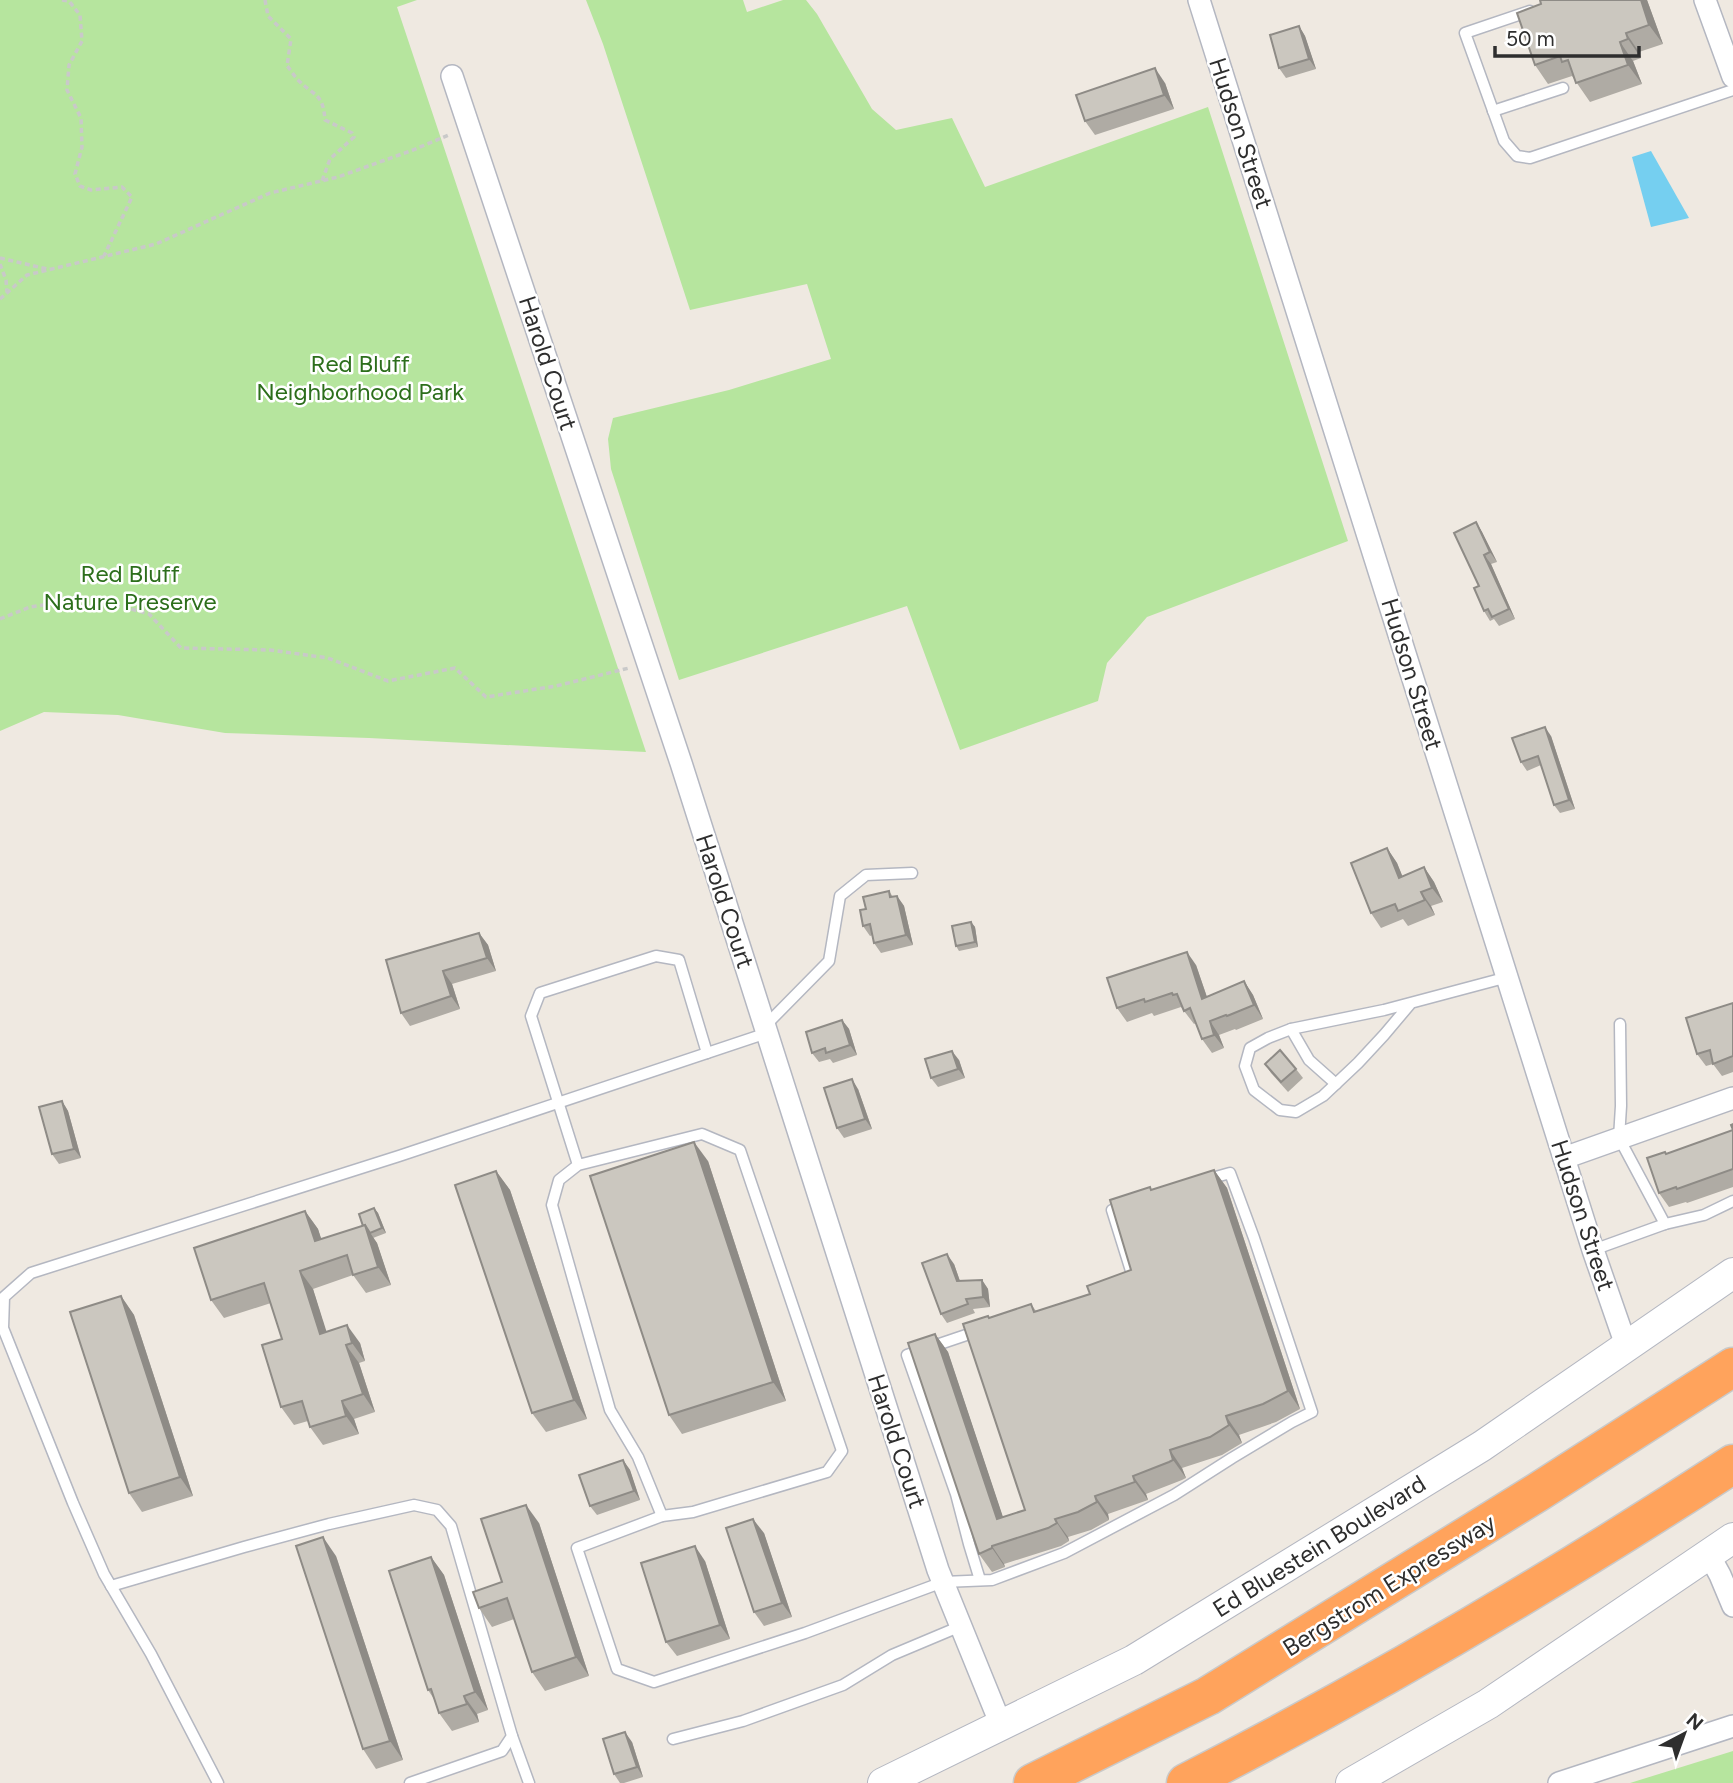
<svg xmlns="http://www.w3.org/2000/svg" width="1733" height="1783" font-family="Figtree,sans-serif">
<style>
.green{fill:#b6e59e}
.water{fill:#75cff0}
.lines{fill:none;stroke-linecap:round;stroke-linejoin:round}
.service-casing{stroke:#b4b7c1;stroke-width:13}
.minor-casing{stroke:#b4b7c1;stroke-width:24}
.secondary-casing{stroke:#b4b7c1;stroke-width:32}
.motorway-casing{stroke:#c9c9c9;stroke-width:41}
.path{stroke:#c9c9c9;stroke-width:3.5;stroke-dasharray:5 3.5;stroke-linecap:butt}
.service{stroke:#fff;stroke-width:10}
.minor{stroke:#fff;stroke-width:21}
.secondary{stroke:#fff;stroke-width:30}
.motorway{stroke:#ffa35c;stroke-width:38}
.wall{fill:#afaba4}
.shaded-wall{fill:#8e8b86}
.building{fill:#cbc7bf;stroke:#8e8b86;stroke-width:2}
.labels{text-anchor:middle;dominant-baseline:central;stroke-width:5;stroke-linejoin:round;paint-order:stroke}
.street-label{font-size:24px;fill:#2e2e2e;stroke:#fff}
.park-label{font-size:24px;fill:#2c6e1b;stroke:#fff}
</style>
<rect width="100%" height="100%" fill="#efe9e1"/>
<g class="green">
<polygon points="0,0 417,0 397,7 646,752 369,738 225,733 118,715 44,712 0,731"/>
<polygon points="586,0 743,0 747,12 783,0 806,0 817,14 872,109 896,130 952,118 985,187 1208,107 1348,541 1147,617 1107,663 1098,701 960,750 907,606 679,680 611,469 608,439 613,418 729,390 831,359 807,284 690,310 603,44"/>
<polygon points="1733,1751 1733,1783 1630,1783"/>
</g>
<polygon class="water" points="1651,151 1689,218 1651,227 1632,157"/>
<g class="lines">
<defs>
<g id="service">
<polyline points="1530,11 1465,33 1504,141 1517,156 1530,158 1733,90"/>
<polyline points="1493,111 1563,88"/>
<polyline points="1411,1003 1384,1035 1358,1063 1323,1096 1296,1112 1280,1110 1254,1090 1245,1066 1250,1048 1268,1038 1291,1029 1384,1010 1508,977"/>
<polyline points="1620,1024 1621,1106 1619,1138 1665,1224 1704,1215 1733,1201"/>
<polyline points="765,1026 829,961 840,896 866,875 912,873"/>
<polyline points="1291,1029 1309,1060 1336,1084"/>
<polyline points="578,1165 702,1134 740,1150 842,1451 827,1472 693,1512 662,1516 638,1457 610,1410 552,1205 559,1180 578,1165 531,1016 540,993 656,956 679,960 707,1053"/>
<polyline points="1126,1205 1112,1210 1132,1274"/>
<polyline points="1593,1250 1665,1224"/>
<polyline points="978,1331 907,1355 956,1494 969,1544 980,1580"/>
<polyline points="662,1516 577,1548 617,1669 654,1682 805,1633 943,1582 992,1580 1064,1553 1174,1495 1232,1458 1292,1422 1312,1412 1254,1238 1230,1173 1205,1180"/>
<polyline points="111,1586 244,1547 329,1524 414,1505 437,1510 451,1526 512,1736 502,1751 410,1783"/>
<polyline points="512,1736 529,1783"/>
<polyline points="673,1739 743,1721 843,1685 892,1655 961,1626"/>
<polyline points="218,1783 151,1654 104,1574 73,1503 3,1328 4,1297 31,1273 399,1156 767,1033"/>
</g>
<g id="minor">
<polyline points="1199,0 1593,1250 1627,1348"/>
<polyline points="1705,0 1733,77"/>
<polyline points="452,76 681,763 938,1570 1001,1725"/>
<polyline points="1564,1158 1733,1098"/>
<polyline points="1709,1555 1720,1575 1733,1606"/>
<polyline points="1559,1783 1733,1726"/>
</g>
<g id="secondary">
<polyline points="883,1783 1134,1660 1482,1446 1733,1273"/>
<polyline points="1351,1783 1488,1704 1733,1538"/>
</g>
<g id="motorway">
<polyline points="1033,1783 1208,1696 1538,1492 1733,1367"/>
<path d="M1186,1783c188,-96 370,-204 547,-319"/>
</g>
</defs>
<use href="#service" class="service-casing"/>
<use href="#minor" class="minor-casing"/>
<use href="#secondary" class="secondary-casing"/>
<use href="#motorway" class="motorway-casing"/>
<g class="path">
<polyline points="62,0 69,1 80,15 82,41 69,65 67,90 81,118 82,147 75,174 80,186 91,190 122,187 132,197 104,256"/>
<path d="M265,0l3,16 23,23 -4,27c4,4 7,10 11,14 17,17 25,13 27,40l27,13 2,4 -24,22 -8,22"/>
<polyline points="0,258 47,269"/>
<polyline points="0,264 6,280 7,292"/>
<polyline points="0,299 27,275 156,244 270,193 338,177 413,150 451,134"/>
<polyline points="0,619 30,607 91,598 149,614 181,648 270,650 328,658 388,681 455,668 486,697 556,686 629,668"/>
</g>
<use href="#service" class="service"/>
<use href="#minor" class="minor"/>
<use href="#secondary" class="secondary"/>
<use href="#motorway" class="motorway"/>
</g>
<g class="wall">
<polygon points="1540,0 1647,0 1663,44 1639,52 1641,58 1633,61 1642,84 1590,102 1572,76 1548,84 1535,65 1541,4"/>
<polygon points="1299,26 1305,36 1316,69 1286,78 1279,68"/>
<polygon points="1165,83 1174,109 1095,135 1085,121"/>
<polygon points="1476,522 1482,532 1497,562 1491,564 1515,619 1499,626 1494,619 1490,621 1484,611 1479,586"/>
<polygon points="1551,736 1575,809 1560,813 1554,805 1541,765 1527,771 1521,762"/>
<polygon points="1387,848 1397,863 1402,876 1424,867 1434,882 1443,902 1431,906 1435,915 1408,926 1403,919 1381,928 1371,913"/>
<polygon points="889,891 893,897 897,896 904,906 913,945 881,953 874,943 873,935 870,936 863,926 866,909"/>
<polygon points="971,922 975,927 978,947 959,951 956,946"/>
<polygon points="479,933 488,945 496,971 452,984 460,1009 410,1026 401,1013"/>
<polygon points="1196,965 1207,997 1244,981 1253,995 1263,1019 1236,1030 1235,1029 1219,1035 1224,1048 1212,1053 1202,1039 1196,1023 1194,1024 1181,1007 1154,1016 1152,1013 1127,1022 1117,1008"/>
<polygon points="1733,1003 1733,1072 1722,1076 1713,1064 1706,1066 1697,1054"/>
<polygon points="842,1020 849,1029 857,1055 833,1063 830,1059 819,1062 812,1053"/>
<polygon points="959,1060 965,1078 938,1087 931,1078"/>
<polygon points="1265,1064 1296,1069 1303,1078 1288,1092 1271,1073"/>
<polygon points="858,1089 872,1129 844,1138 837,1128"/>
<polygon points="62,1101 68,1111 81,1158 59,1164 52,1154"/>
<polygon points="1733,1124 1733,1187 1687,1203 1686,1202 1669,1207 1659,1193 1666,1154 1733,1130"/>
<polygon points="708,1161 786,1401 682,1434 669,1415"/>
<polygon points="1214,1170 1227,1188 1300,1409 1276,1422 1239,1435 1242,1443 1222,1455 1182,1468 1186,1478 1182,1480 1146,1494 1148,1500 1108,1514 1109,1520 1091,1530 1068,1537 1069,1541 1061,1546 1004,1564 1005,1567 992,1572 979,1554 935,1334 948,1352 1003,1518 1025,1510 988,1316 990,1318 1031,1304 1036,1311 1090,1294 1131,1270 1152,1190"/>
<polygon points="496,1171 510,1190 587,1419 546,1432 532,1413"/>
<polygon points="374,1208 378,1213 386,1233 373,1238 377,1243 391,1285 366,1293 353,1275 313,1289 326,1332 360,1343 365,1361 359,1363 375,1412 354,1419 359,1434 323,1445 310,1427 308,1421 294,1425 281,1407 282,1339 271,1303 224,1318 211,1300 305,1211 318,1229 321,1239 363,1226"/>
<polygon points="954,1264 960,1281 982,1280 988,1289 990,1307 973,1309 975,1313 947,1323 941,1314"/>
<polygon points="121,1296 134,1315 193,1496 142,1512 129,1493"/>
<polygon points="623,1460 630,1470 640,1500 597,1515 590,1506"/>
<polygon points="539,1523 589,1676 545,1691 532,1672 514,1619 492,1627 479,1608 502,1582"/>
<polygon points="764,1533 792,1617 764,1626 754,1612"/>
<polygon points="336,1556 403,1760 376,1769 363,1749"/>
<polygon points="431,1557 444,1575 488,1710 477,1714 479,1722 452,1731 439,1713 434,1699 428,1690"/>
<polygon points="705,1561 730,1639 677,1656 666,1642"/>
<polygon points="632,1742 643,1777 624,1783 620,1783 614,1774"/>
</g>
<g class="shaded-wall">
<polygon points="1641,0 1647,0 1663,44 1649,25"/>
<polygon points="1299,26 1305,36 1316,69 1309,59"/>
<polygon points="1626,33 1639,52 1641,58 1628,39"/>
<polygon points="1620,42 1633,61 1642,84 1628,65"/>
<polygon points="1155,68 1165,83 1174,109 1164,95"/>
<polygon points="1476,522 1482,532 1497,562 1490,552"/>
<polygon points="1484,555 1491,564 1515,619 1509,609"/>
<polygon points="1545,727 1551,736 1575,809 1569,800"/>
<polygon points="1387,848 1397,863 1409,892 1399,878"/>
<polygon points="1424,867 1434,882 1443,902 1432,888"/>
<polygon points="1421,892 1431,906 1435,915 1425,900"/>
<polygon points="897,896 904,906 913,945 906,935"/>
<polygon points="971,922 975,927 978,947 975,942"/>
<polygon points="479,933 488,945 496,971 487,958"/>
<polygon points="1187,952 1196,965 1212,1012 1202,999"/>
<polygon points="443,971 452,984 460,1009 451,996"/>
<polygon points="1244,981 1253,995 1263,1019 1254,1005"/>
<polygon points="842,1020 849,1029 857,1055 850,1045"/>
<polygon points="1210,1021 1219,1035 1224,1048 1214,1035"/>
<polygon points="952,1051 959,1060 965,1078 958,1069"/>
<polygon points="852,1079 858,1089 872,1129 865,1119"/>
<polygon points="62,1101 68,1111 81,1158 74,1149"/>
<polygon points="694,1142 708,1161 786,1401 773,1382"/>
<polygon points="1214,1170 1227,1188 1300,1409 1288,1391"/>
<polygon points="496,1171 510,1190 587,1419 574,1400"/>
<polygon points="374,1208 378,1213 386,1233 382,1228"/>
<polygon points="305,1211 318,1229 328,1259 315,1241"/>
<polygon points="365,1225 377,1243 391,1285 378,1267"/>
<polygon points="947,1254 954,1264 963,1290 957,1281"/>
<polygon points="300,1271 313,1289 333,1352 320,1334"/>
<polygon points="982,1280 988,1289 990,1307 983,1297"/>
<polygon points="121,1296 134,1315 193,1496 180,1477"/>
<polygon points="347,1325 360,1343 365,1361 352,1343"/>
<polygon points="935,1334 948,1352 1010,1538 997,1519"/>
<polygon points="346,1345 359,1363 375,1412 363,1394"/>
<polygon points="342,1401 354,1419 359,1434 346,1416"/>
<polygon points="1226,1416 1239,1435 1242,1443 1229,1425"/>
<polygon points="1170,1450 1182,1468 1186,1478 1173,1460"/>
<polygon points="623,1460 630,1470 640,1500 634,1491"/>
<polygon points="1133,1476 1146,1494 1148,1500 1135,1482"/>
<polygon points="1095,1496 1108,1514 1109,1520 1097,1502"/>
<polygon points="526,1505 539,1523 589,1676 576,1657"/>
<polygon points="753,1519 764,1533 792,1617 782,1603"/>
<polygon points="1055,1519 1068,1537 1069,1541 1057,1523"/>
<polygon points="323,1537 336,1556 403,1760 390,1741"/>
<polygon points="695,1546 705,1561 730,1639 720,1625"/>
<polygon points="992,1546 1004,1564 1005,1567 992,1548"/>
<polygon points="431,1557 444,1575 488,1710 475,1692"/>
<polygon points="464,1696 477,1714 479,1722 467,1704"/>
<polygon points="625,1732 632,1742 643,1777 637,1767"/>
</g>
<g class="building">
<polygon points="1540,0 1641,0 1649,25 1626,33 1628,39 1620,42 1628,65 1576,83 1568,60 1562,62 1560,56 1535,65 1517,13 1541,4"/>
<polygon points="1299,26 1309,59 1279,68 1270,35"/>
<polygon points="1155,68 1164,95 1085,121 1076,95"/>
<polygon points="1476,522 1490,552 1484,555 1509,609 1492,617 1488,609 1484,611 1474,588 1479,586 1454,533"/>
<polygon points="1545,727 1569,800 1554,805 1538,756 1521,762 1512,738"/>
<polygon points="1387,848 1399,878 1424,867 1432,888 1421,892 1425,900 1398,911 1395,904 1371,913 1351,863"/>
<polygon points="889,891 890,897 897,896 906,935 874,943 870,924 863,926 860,910 866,909 863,897"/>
<polygon points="971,922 975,942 956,946 952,926"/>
<polygon points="479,933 487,958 443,971 451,996 401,1013 386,960"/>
<polygon points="1187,952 1202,999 1244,981 1254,1005 1227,1016 1226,1015 1210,1021 1214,1035 1202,1039 1190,1008 1184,1011 1177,994 1173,995 1172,993 1145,1002 1144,999 1117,1008 1107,978"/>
<polygon points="1733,1003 1733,1056 1713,1064 1710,1050 1697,1054 1686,1018"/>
<polygon points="842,1020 850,1045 826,1053 825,1048 812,1053 806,1032"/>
<polygon points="1280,1050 1296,1069 1281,1082 1265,1064"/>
<polygon points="952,1051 958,1069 931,1078 925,1059"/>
<polygon points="852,1079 865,1119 837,1128 824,1088"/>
<polygon points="62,1101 74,1149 52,1154 39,1107"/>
<polygon points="1733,1124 1733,1169 1677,1189 1676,1187 1659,1193 1647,1158 1665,1152 1666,1154 1733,1130 1731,1125"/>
<polygon points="694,1142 773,1382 669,1415 590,1176"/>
<polygon points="1214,1170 1288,1391 1263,1404 1226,1416 1229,1425 1210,1437 1170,1450 1173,1460 1169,1462 1133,1476 1135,1482 1095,1496 1097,1502 1078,1512 1055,1519 1057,1523 1048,1528 992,1546 992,1548 979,1554 908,1343 935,1334 997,1519 1025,1510 963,1324 988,1316 989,1318 1031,1304 1034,1312 1090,1294 1087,1286 1131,1270 1110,1200 1150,1187 1151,1190"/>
<polygon points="496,1171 574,1400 532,1413 455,1185"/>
<polygon points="374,1208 382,1228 370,1233 365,1225 363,1226 359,1214"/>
<polygon points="305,1211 315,1241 365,1225 378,1267 353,1275 347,1255 300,1271 320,1334 347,1325 352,1343 346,1345 363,1394 342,1401 346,1416 310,1427 302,1401 281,1407 262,1345 282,1339 264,1283 211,1300 194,1248"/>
<polygon points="947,1254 957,1281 982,1280 983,1297 966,1299 968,1304 941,1314 922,1263"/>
<polygon points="121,1296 180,1477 129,1493 70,1312"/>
<polygon points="623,1460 634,1491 590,1506 579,1475"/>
<polygon points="526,1505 576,1657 532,1672 507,1598 479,1608 473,1592 502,1582 481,1519"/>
<polygon points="753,1519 782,1603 754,1612 726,1528"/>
<polygon points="323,1537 390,1741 363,1749 296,1546"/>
<polygon points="695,1546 720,1625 666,1642 641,1563"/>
<polygon points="431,1557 475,1692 464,1696 467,1704 439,1713 431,1689 428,1690 389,1571"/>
<polygon points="625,1732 637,1767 614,1774 603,1739"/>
</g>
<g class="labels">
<g class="street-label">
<text transform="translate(1241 133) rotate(72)">Hudson Street</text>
<text transform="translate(548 363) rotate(72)">Harold Court</text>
<text transform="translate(1412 674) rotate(73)">Hudson Street</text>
<text transform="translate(725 901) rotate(72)">Harold Court</text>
<text transform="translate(1583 1215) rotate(72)">Hudson Street</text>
<text transform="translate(897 1441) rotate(72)">Harold Court</text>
<text transform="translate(1319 1546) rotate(-32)">Ed Bluestein Boulevard</text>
<text transform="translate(1389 1585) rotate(-32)">Bergstrom Expressway</text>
</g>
<g class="park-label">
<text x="360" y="363">Red Bluff<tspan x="360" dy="28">Neighborhood Park</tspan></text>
<text x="130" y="573">Red Bluff<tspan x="130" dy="28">Nature Preserve</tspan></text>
</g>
</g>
<g transform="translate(1684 1734) rotate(41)" stroke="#ffffff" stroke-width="5" paint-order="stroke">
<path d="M0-5L12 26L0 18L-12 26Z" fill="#2e2e2e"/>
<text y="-10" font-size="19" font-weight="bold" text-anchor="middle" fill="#2e2e2e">N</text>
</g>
<path d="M1495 46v10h144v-10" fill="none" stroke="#2e2e2e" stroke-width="3.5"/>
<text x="1506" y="46" font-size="21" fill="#2e2e2e" stroke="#ffffff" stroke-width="5" paint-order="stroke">50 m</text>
</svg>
